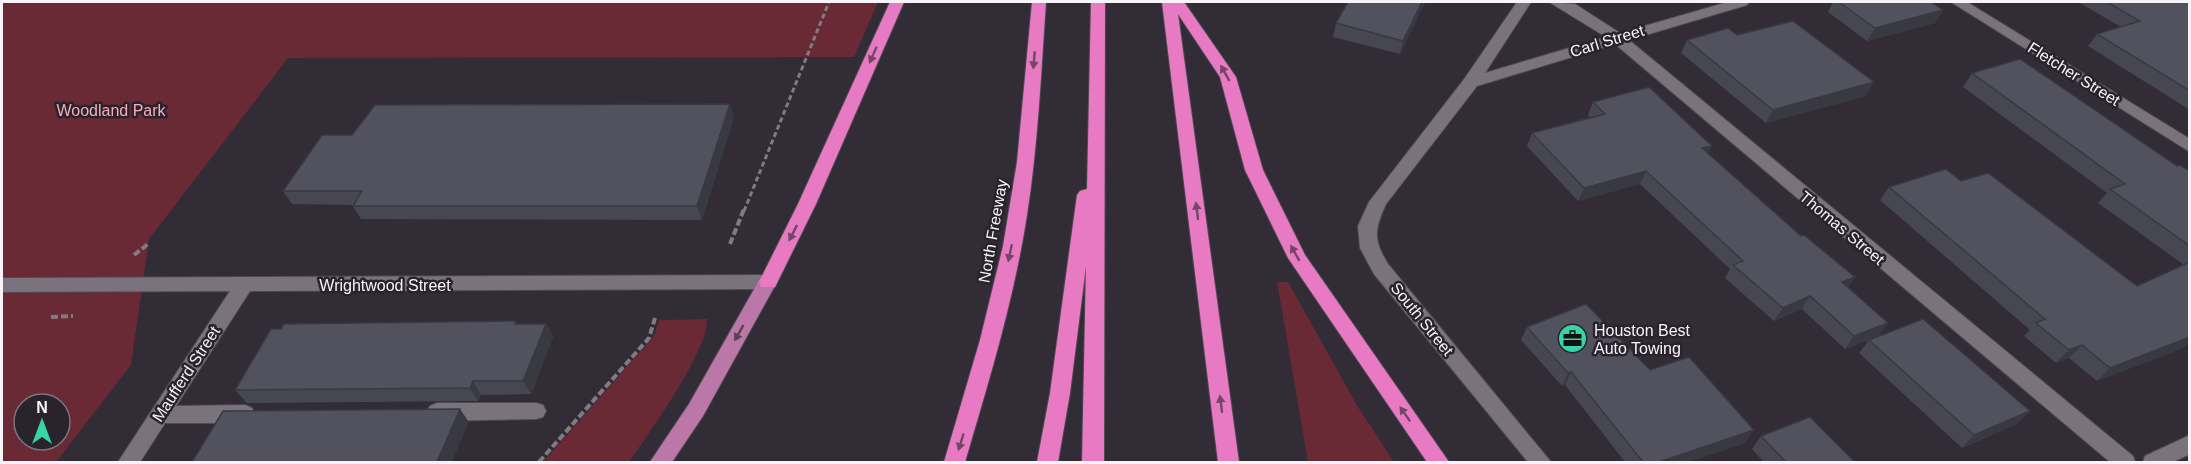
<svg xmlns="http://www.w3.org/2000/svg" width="2191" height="464" font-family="Arial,sans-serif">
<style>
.green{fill:#692935;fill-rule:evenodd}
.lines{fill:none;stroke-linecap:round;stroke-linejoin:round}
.minor-casing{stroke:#4f4a52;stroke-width:2}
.major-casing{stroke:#4f4a52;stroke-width:2}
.highway-casing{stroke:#4f4a52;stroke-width:2}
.path-far1{stroke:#807b83;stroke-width:3;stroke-dasharray:5 3;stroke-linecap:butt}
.path{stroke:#807b83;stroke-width:4;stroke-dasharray:7 3;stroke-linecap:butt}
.minor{fill:#7a737e;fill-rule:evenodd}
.major{fill:#bb77a7;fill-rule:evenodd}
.highway{fill:#e77ac2;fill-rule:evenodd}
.wall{fill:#474751}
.shaded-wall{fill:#393942}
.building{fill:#52525e;stroke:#393942;stroke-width:1.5}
.oneway{fill:#744668}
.oneway2{fill:#5b4057}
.labels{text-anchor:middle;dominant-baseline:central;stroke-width:5;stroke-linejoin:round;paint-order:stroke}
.street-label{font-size:16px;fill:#f7f3f9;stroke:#28232c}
.park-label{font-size:16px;fill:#fbacb6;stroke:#28232c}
.poi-label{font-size:16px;fill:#f7f3f9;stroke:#28232c;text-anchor:start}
</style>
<rect width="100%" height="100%" fill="#322c36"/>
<g class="green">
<path d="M2,2h876l-24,55 -566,1 -139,181 -18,126 -75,97h-54zM24,404h36v36h-36z"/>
<polygon points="1277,282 1288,282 1358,407 1394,462 1308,462"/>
<path d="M707,319c2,31 -59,116 -78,143h-86l111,-126 5,-16z"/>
</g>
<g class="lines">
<defs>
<g id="minor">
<path d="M1517,2h14l-46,71 121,-36 -57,-35 26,2 45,29 108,-31h21l-2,3 -118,35 504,416 2,6h-25l-495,-418 -138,42 -91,118c-12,26 -13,36 2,60l163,198h-23l-154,-188 -14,-26 -2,-22 11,-24 96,-124z"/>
<polygon points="1951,2 1967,2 2190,139 2190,152"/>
<polygon points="768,275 775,277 777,282 775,287 768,289 250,291 176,406 245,405 252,408 255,414 252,420 245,423 165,423 140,462 118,462 230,291 2,292 2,278"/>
<polygon points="437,403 536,403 543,405 546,411 543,417 536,419 437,421 430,418 427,412 430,406"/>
<polygon points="2190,435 2190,454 2173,462 2143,462 2145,456"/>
</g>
<polygon id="major" points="768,275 775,277 777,282 703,416 672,462 650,462 689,404 761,277"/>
<g id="highway">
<polygon points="890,2 904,2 816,204 775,287 761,287 759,282 798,204"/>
<path d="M1032,2h14c-5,71 -8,143 -19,213 -13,84 -38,166 -62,247h-21l36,-122 23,-94 14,-84z"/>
<polygon points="1091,2 1105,2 1104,462 1082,462 1086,266 1070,393 1058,462 1037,462 1050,393 1077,195 1080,191 1087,189"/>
<polygon points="1162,2 1184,2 1236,77 1263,170 1305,255 1449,462 1427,462 1288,258 1245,170 1220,77 1178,14 1239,462 1218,462"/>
</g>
</defs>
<use href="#minor" class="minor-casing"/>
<use href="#major" class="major-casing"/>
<use href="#highway" class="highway-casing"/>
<polyline class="path-far1" points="744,211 829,2"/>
<g class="path">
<polyline points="730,244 744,209"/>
<polyline points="134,255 148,244"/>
<polyline points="51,317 73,316"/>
<polyline points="539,462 649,338 655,318"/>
</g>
<use href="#minor" class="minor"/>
<use href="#major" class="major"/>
<use href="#highway" class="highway"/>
</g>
<g class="wall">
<polygon points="1425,2 1400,54 1333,37 1336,23"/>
<polygon points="1833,2 1931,2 1943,10 1935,23 1867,41 1828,12"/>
<polygon points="2078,2 2190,2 2190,110 2088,46 2097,34 2121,27"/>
<polygon points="1737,35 1866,96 1766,123 1681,53 1687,40"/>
<polygon points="1972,73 2190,171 2190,341 2183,348 2097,381 2069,358 2056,363 2024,336 2030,330 1880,200 1889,187 1961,181 2137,286 2184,265 2098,203 2107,193 1963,87"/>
<polygon points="1593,102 1708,154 1801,236 1855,277 1848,287 1888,323 1878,336 2030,411 2017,424 1962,448 1859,353 1869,340 1845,349 1802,309 1774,321 1725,278 1730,269 1640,184 1578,201 1527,146 1532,133 1590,117 1588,115"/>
<polygon points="730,104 734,117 702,220 361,219 353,206 354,205 292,204 283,191 352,135"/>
<polygon points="518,324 546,324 553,337 531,394 481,395 478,401 247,403 235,390"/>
<polygon points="1527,327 1650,370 1745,443 1688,462 1625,462 1565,385 1562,386 1521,340"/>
<polygon points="1761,436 1855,462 1764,462 1752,449"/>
</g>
<g class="shaded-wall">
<polygon points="1422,2 1425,2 1400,54 1403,41"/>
<polygon points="1943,10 1935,23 1867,41 1875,28"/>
<polygon points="1874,82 1866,96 1766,123 1773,110"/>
<polygon points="730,104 734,117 702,220 697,206"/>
<polygon points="1712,146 1706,159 1702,148"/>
<polygon points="1646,171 1640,184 1578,201 1584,188"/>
<polygon points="1855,277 1846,290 1842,282"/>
<polygon points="1810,296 1802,309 1774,321 1783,308"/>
<polygon points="1888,323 1878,336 1845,349 1854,336"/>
<polygon points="546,324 553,337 531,394 523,381"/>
<polygon points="2190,334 2190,341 2183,348 2097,381 2110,368"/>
<polygon points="2082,345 2069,358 2056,363 2069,350"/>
<polygon points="1571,372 1565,385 1562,386 1568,373"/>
<polygon points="473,381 481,395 478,401 470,388"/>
<polygon points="460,409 469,422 452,462 437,462"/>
<polygon points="2030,411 2017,424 1962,448 1974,435"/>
<polygon points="1754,430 1745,443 1688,462 1659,462"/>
</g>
<g class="building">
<polygon points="1348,2 1422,2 1403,41 1336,23"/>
<polygon points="1839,2 1931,2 1943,10 1875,28"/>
<polygon points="2107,2 2190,2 2190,91 2097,34 2140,21"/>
<polygon points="1793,21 1874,82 1773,110 1687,40 1728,28 1737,35"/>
<polygon points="2020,59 2177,166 2180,165 2190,171 2190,246 2110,189 2125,184 1972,73"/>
<polygon points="1649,87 1712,146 1702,148 1801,236 1804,235 1855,277 1842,282 1888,323 1854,336 1810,296 1783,308 1733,265 1743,261 1646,171 1584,188 1532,133 1605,114 1593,102"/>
<polygon points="730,104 697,206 353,206 362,191 283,191 322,135 352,135 375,105"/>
<polygon points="1946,169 1961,181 1988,173 2137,286 2190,262 2190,337 2110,368 2082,345 2069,350 2036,323 2045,319 1889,187"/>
<polygon points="1586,304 1650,370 1689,357 1754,430 1659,462 1643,462 1571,372 1568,373 1527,327"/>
<polygon points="1923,319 2030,411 1974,435 1869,340"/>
<polygon points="516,321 515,324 546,324 523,381 473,381 470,388 235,390 271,329 281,329 284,324"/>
<polygon points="460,409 437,462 192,462 223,411"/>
<polygon points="1810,417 1855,462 1786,462 1761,436"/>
</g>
<defs><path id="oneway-solid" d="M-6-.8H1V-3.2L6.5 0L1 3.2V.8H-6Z" transform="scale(1.5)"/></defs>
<g class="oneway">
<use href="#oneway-solid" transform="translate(873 55) rotate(114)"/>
<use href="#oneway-solid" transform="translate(1034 60) rotate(95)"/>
<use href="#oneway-solid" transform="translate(1225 73) rotate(-119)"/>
<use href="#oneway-solid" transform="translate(1197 211) rotate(-97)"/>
<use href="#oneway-solid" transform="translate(793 233) rotate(117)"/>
<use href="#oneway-solid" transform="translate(1010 253) rotate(102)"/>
<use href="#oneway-solid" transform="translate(1295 253) rotate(-119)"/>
<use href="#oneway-solid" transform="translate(1221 404) rotate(-97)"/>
<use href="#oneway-solid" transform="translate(1405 414) rotate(-125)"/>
<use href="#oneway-solid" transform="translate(961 442) rotate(107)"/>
</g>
<use class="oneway2" href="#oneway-solid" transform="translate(739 333) rotate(119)"/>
<defs>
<symbol id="office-disc" viewBox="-11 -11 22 22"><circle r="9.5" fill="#38d4a6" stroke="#28232c"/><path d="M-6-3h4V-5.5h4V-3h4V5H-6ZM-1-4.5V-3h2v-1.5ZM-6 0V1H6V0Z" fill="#111"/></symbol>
</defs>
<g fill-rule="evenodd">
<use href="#office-disc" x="1556" y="322" width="33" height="33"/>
</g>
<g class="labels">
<g class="street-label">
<text transform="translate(1607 41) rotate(-17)">Carl Street</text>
<text transform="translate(2074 74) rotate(32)">Fletcher Street</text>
<text transform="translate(1842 228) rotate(40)">Thomas Street</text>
<text transform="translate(993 231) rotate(-80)">North Freeway</text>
<text x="385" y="285">Wrightwood Street</text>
<text transform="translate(1422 319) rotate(51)">South Street</text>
<text transform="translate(186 374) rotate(-57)">Maufferd Street</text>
</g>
<g class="park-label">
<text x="111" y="110">Woodland Park</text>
</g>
<g class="poi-label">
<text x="1594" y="330">Houston Best<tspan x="1594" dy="18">Auto Towing</tspan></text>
</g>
</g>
<rect width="2191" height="464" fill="none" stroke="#f7f3f9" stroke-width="6"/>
<g transform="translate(42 422)"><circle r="28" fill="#28232c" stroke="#7b767e" stroke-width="1.5"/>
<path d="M0-4.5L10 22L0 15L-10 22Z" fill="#38d4a6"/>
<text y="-9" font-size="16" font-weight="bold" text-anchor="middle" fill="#f7f3f9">N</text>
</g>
</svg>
